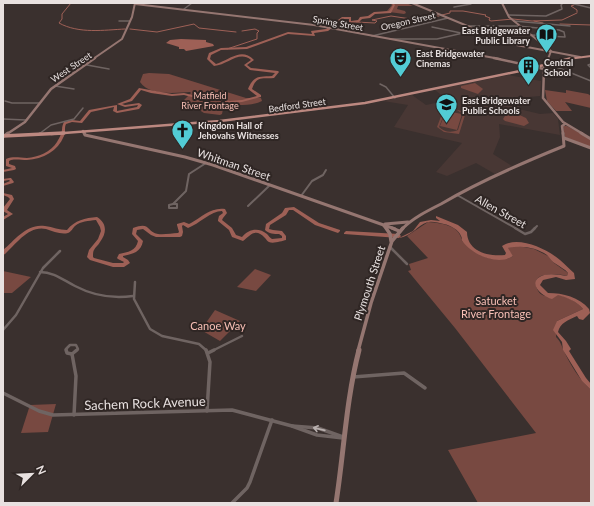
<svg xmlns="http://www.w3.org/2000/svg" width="594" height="506" font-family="Lato,sans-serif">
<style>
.built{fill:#483734}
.green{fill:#784941;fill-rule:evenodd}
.water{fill:#9e6056}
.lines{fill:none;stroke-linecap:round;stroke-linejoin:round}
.stream{stroke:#9e6056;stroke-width:1}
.river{fill:#9e6056;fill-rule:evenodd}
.street-far3{stroke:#6f6462;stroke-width:1.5}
.street-far2{stroke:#6f6462;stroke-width:2}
.street-far1{stroke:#6f6462;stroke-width:2.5}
.street{stroke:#6f6462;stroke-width:3.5}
.secondary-far4{stroke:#957671;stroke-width:2}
.secondary-far3{stroke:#957671;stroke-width:2.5}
.secondary-far2{stroke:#957671;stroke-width:3}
.secondary-far1{stroke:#957671;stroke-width:3.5}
.secondary{stroke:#957671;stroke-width:5}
.primary-far2{stroke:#bc8880;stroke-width:2}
.primary-far1{stroke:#bc8880;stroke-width:2.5}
.primary{stroke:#bc8880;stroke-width:3.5}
.oneway{stroke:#b8afae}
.labels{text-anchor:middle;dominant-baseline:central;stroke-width:4;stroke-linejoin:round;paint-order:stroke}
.far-street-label{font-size:9px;fill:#e8e1e0;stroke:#2f2624}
.far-poi-label{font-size:9px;font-weight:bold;fill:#e8e1e0;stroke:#2f2624;text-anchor:start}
.far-park-label{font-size:9px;fill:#f8bfb5;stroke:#2f2624}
.street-label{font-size:11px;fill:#e8e1e0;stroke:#2f2624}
.park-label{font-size:11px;fill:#f8bfb5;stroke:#2f2624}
.near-street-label{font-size:13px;fill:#e8e1e0;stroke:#2f2624}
</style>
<rect width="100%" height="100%" fill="#3a302e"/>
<polygon class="built" points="508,75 541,81 540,96 517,98 519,101 519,109 540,114 553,113 558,119 560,135 499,124 500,137 493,154 512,166 495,174 476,163 447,176 436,172 462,143 394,127 408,105 383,101 412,95 426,105 445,101 445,98 435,90"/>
<g class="green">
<polygon points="390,3 406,3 413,6 398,6 397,9 405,11 406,13 404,14 382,11 387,11 392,5"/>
<path d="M149,73l20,1 77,24h15l1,3c-14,7 -28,1 -39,8l-1,5 -2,1 -16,-2 -11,-7 -10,-2 -1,-2 9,-9 -1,-1c-14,1 -41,4 -50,-10l3,-8z"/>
<polygon points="475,83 483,89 478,94 461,88 461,86"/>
<polygon points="545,90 566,93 566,90 588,94 591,96 591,108 565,102 572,111 556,111 547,101"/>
<path d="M449,108l17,4 -7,22 -15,-2 -7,-5 6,-16zM448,110h9l6,4 -5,16c-7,3 -14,2 -19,-3l6,-15z"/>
<polygon points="446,111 462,114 457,130 440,126"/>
<polygon points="513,112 526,118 529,123 524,126 505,121 503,119 505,116"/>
<polygon points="563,126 567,126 591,139 591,148 565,137"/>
<path d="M428,222c13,1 32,3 34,19 13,9 22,20 39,18 5,0 8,0 12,-3l-6,-8 11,-2 16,3 14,7 6,7 14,10 -1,3c-7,-2 -35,-5 -31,10 5,15 13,8 23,9 7,1 20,8 24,14l-26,12 -1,16c5,5 5,8 8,14 6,14 16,29 27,39v113h-113l-30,-53 88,-17 -81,-105 -47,-57 3,-1 -2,-6 19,-6 -21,-22z"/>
<polygon points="255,269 271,275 256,291 237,287"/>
<polygon points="3,271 31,277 12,293 3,293"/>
<polygon points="215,310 240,321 220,341 201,330"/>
<polygon points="56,404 48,432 21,433 30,405"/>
</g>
<g class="water">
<polygon points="181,39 206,40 206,42 213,44 214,46 186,51 184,49 179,49 179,47 166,43 170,40"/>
<path d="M436,216l22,9 9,7c0,18 19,25 38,23l1,-2 -4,-7c16,-11 45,3 58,14 5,4 9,9 14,13l1,6 -9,1 -10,-3 -13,3 -3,5 8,8c15,0 31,4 41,16l1,4 -7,7 -4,-1 -2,-3c-9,4 -17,7 -19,16l8,9 5,8 -2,2 17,27 5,6v6l-9,-9 -19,-31 -1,-8 -9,-12 4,-9 26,-12c-5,-7 -17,-12 -25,-14l-6,4c-8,-2 -23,-13 -14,-21 8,-6 20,-3 29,-2l1,-3c-3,-4 -8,-6 -12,-9 -4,-2 -6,-6 -9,-9 -11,-8 -26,-10 -39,-7l5,8c-15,10 -40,-1 -50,-14 -3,-4 0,-2 -2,-6 -2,-6 -11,-11 -17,-12 -5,-1 -11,-3 -15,-2 -10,1 -16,14 -30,16l14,-7 7,-9 11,-2 9,1 -4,-3z"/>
</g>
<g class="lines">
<g class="stream">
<path d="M71,3l-9,11v5l-3,4c20,11 45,7 66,6"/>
<polyline points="578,4 584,3"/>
<polyline points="574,5 571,6 577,10 577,12"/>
<polyline points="442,15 450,13 450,11 463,11 486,15 485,16 490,18 489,20 491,21 513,19 532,21 562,20 577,13"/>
<polyline points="534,21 543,23"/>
<polyline points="356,22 375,23 377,21 372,20 391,16 411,19 415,17 439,16"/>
<polyline points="560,24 591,25"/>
<polyline points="130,29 157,32 194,24 199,28 236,32"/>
<polyline points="227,49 257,39 257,33 259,31 255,29 242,31"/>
</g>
<g class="river">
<path d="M391,3h2l2,2 -4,8 -16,1 -5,4 -8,1 -3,3 -9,1 -1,-1v-3h-5l-16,12 -14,2 1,3 -27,-2 -41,15 -26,1 -10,5 -1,4 6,5 3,-1c13,-5 23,-15 35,-3l-7,5 4,3 27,3 1,1 -5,6c-12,1 -17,-3 -22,11l9,6v2l-19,5 -12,1 -19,-5h-15l-12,-3 -12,1 -21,-3 -10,-3 -9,11 -10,3 3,1 14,-2 3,2 -3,4 -22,4 -4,-2 1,-4 -23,5 -9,11 -10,-1 -6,2c-2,4 0,7 -2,12 -6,15 -21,23 -37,24 -6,0 -10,-1 -16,0l-2,1v3l6,2 1,3 -2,1 -11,2v-2l9,-2 -6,-2v-7c8,-3 13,-1 21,-1 11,-1 24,-6 30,-16 1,-2 3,-5 4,-8 2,-5 0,-6 3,-12l8,-2 8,1 9,-11 22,-4 6,-1v6l20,-4 1,-2 -13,2 -8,-3 13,-5 9,-11 33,6 12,-1 12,3h15l19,5 12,-1 15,-4 -9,-7c6,-14 11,-12 24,-13l3,-3 -25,-3 -6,-5 7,-5c-12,-10 -23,5 -37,6l-7,-7 2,-6 12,-5 25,-1 42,-15 24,2 -1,-3 15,-2 16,-12h9v4l7,-1 2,-3 8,-1 6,-4 15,-1 4,-6z"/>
<polygon points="10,178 11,178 14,182 13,183 3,186 3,184 10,181 9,180 3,181 3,179"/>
<polygon points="3,193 12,195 14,199 7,210 13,214 3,220 3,217 8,214 3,211 3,208 10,199 8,197 3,195"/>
<path d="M294,207l25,16 21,7v1l-2,2 -23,-8 -22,-15h-4l-3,5 -16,10 -1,4 4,1 9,1 4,5v4c-4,1 -13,4 -17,2 -1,0 -3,-3 -4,-4 -10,-11 -15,-2 -22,3l-11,-4 -3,-7 -11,-9v-1l1,-4 4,-3 -1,-2c-11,0 -23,13 -34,17l-5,-3 -1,1 1,6 -1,4 -2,1h-24l-5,-2 -8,-6 -6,1 -1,4 7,7c-2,11 -10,13 -20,15v1l5,3 2,3 -6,4h-11l-23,-7 -3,-3 2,-7 9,-11 3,-8 -1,-4 -4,-7c-8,1 -15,1 -21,6 -2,2 -4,6 -7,7 -7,2 -15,-2 -22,-4 -17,-4 -30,15 -41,25l-2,1v-5c12,-10 24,-27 42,-24 8,1 14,4 22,4 8,-10 18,-12 30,-13 10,6 10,16 3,25 -1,3 -5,5 -6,8 -1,1 -1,5 -1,7l1,1 19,5h10l1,-1 -6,-3 -1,-1 2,-4c9,-2 17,-3 19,-13l-6,-7 1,-6c18,-7 13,4 25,6 6,1 14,-1 20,-1l1,-1 -2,-7v-1l7,-2 5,2 2,-1c11,-6 20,-16 34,-14l2,4 -4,5 -1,2 10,8 4,7 6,2c6,-8 17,-10 25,-3 2,2 3,4 5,5l10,-1v-2l-3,-2c-5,0 -10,0 -14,-4l1,-6 16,-11 3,-5z"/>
<polygon points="346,231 399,234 401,236 399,238 344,234 344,233"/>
</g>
<g class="street-far3">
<polyline points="570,3 591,8"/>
<polyline points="454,7 471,4 467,3"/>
<polyline points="184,9 192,3"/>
<polyline points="508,15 546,16 562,9 561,5 563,3"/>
<polyline points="119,21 130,21"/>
<polyline points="514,21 570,26"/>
<polyline points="466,26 517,26 559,30 564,32 565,37 532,35"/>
<polyline points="432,27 461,33"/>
<polyline points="372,36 448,18"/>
<polyline points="390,39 437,39 476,30"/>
<polyline points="549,64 591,81"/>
<polyline points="87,65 109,69"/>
<polyline points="590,67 588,65 591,64"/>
<polyline points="380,84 386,87 395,98"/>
<polyline points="55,86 74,89"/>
<polyline points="5,101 12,103 39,103"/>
<polyline points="3,119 26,120"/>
<polyline points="39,134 51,125 74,119 83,108"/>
</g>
<g class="street-far2">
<polyline points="38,135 40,133"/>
<polyline points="457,195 517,229"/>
<polyline points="301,196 312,181 323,175 326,170"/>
<polygon points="173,204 177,204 177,208 169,208 169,205"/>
<polyline points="173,204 186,191 189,174 206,163"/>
<polyline points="248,206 269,186"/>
<polyline points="534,229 537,226"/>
</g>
<g class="street-far1">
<polyline points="515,228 525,234 531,232 535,228"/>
<polyline points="390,247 407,264"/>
<path d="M40,272c14,0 23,8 35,14 19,10 37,13 58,10"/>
<polyline points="135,282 134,299 150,329 162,336 199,344 207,351"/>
<polyline points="3,330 16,315 43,268 60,251"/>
<polyline points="67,351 66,349 70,345 76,345 78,349 75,351"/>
<polyline points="212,351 242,336"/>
</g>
<g class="street">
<polyline points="66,350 67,353 72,354"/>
<polyline points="206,350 210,362 207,411"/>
<polyline points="208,353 214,350"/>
<polyline points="72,354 76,376 74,415"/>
<polyline points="72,354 77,350"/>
<polyline points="353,377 404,373 425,388"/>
<polyline points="3,393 39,411 53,415 232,410 292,426 317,435 343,438"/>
<polyline points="292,426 318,428 343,437"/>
<polyline points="232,503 247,488 250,482 272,420"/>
</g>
<g class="secondary-far4">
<polyline points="412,3 511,44 580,57"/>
<polyline points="502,3 509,17 551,51 548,59"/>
<polyline points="135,4 314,25 500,59"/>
<polyline points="93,59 122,39 132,17 135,3"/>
</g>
<g class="secondary-far3">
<polyline points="494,58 544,69"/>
<polyline points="548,58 544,69 543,98 563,122 583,134"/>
<polyline points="83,131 85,134"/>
<polyline points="7,134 25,122 51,89 95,58"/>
<polyline points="563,134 562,126 565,124"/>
</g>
<g class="secondary-far2">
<polyline points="84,133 85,135 185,157 213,165 395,229"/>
<polyline points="581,133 591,139"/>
<polyline points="4,136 8,133"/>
<polyline points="564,138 591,148"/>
<polyline points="385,224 408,222"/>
<polyline points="384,226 387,229"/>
<path d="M402,229c11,-11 25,-18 39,-25 39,-23 81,-41 123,-58l-1,-13"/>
</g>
<g class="secondary-far1">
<polyline points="386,228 390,234 391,241"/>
<polyline points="392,228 399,231"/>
<polyline points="358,351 371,303 392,241 403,228"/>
</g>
<path class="secondary" d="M336,503c8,-51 10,-103 23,-153"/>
<polyline class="primary-far2" points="568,59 591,56"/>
<polyline class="primary-far1" points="51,134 220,121 365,103 520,71 572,58"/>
<polyline class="primary" points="3,136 64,133"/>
</g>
<defs><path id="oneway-shaft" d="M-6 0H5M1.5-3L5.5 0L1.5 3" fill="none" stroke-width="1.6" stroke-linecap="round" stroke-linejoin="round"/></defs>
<use class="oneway" href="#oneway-shaft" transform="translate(319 429) rotate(-167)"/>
<defs>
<symbol id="library-pin" viewBox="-11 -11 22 30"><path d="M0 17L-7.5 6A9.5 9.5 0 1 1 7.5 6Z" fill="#52ccd5" stroke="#2f2624"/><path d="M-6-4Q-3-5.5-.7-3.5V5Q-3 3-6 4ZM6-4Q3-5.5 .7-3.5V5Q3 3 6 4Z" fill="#111"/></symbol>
<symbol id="theatre-pin" viewBox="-11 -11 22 30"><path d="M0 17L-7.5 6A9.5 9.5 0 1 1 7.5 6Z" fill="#52ccd5" stroke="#2f2624"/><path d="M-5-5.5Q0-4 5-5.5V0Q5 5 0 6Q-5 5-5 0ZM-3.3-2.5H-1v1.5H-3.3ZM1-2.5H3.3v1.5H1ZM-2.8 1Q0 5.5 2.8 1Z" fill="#111"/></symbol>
<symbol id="building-pin" viewBox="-11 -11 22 30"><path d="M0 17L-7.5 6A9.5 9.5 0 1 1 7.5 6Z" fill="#52ccd5" stroke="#2f2624"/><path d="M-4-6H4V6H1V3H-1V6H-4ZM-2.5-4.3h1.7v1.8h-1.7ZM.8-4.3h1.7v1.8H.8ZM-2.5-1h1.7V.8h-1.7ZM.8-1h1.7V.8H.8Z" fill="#111"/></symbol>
<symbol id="school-pin" viewBox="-11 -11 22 30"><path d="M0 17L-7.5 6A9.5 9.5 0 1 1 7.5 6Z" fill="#52ccd5" stroke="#2f2624"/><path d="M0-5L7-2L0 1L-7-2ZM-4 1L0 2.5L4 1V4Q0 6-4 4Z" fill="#111"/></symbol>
<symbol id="church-pin" viewBox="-11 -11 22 30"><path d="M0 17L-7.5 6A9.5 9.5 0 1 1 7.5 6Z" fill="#52ccd5" stroke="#2f2624"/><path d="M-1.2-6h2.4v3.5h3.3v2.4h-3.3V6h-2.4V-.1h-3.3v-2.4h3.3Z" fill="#111"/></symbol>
</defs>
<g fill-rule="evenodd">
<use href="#library-pin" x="534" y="22" width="25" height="34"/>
<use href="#theatre-pin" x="388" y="46" width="25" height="34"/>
<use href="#building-pin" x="516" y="54" width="25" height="34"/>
<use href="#school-pin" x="434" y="92" width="25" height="34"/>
<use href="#church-pin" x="170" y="118" width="25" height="34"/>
</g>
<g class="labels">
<g class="far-street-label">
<text transform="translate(408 21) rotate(-13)">Oregon Street</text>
<text transform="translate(338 23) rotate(10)">Spring Street</text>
<text transform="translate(71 67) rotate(-34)">West Street</text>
<text transform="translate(297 105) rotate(-8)">Bedford Street</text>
</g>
<g class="far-poi-label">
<text x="530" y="30" text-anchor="end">East Bridgewater<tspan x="530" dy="10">Public Library</tspan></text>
<text x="416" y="53">East Bridgewater<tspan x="416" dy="10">Cinemas</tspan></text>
<text x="544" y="62">Central<tspan x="544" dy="10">School</tspan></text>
<text x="462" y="100">East Bridgewater<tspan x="462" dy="10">Public Schools</tspan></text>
<text x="198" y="125">Kingdom Hall of<tspan x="198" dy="10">Jehovahs Witnesses</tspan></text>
</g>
<g class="far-park-label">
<text x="210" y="95">Matfield<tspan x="210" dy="10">River Frontage</tspan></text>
</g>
<g class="street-label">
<text transform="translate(234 164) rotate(19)">Whitman Street</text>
<text transform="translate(501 211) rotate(29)">Allen Street</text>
<text transform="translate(369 283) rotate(-72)">Plymouth Street</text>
</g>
<g class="park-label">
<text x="496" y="300">Satucket<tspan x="496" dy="13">River Frontage</tspan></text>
<text x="218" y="325">Canoe Way</text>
</g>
<g class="near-street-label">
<text transform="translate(145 403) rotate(-2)">Sachem Rock Avenue</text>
</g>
</g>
<rect width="594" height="506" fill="none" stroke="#e8e1e0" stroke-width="8"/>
<g transform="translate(32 474) rotate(66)" stroke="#2f2624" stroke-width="3" paint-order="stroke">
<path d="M0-3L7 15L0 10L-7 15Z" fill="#e8e1e0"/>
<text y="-6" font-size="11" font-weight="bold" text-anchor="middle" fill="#e8e1e0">N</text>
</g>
</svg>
